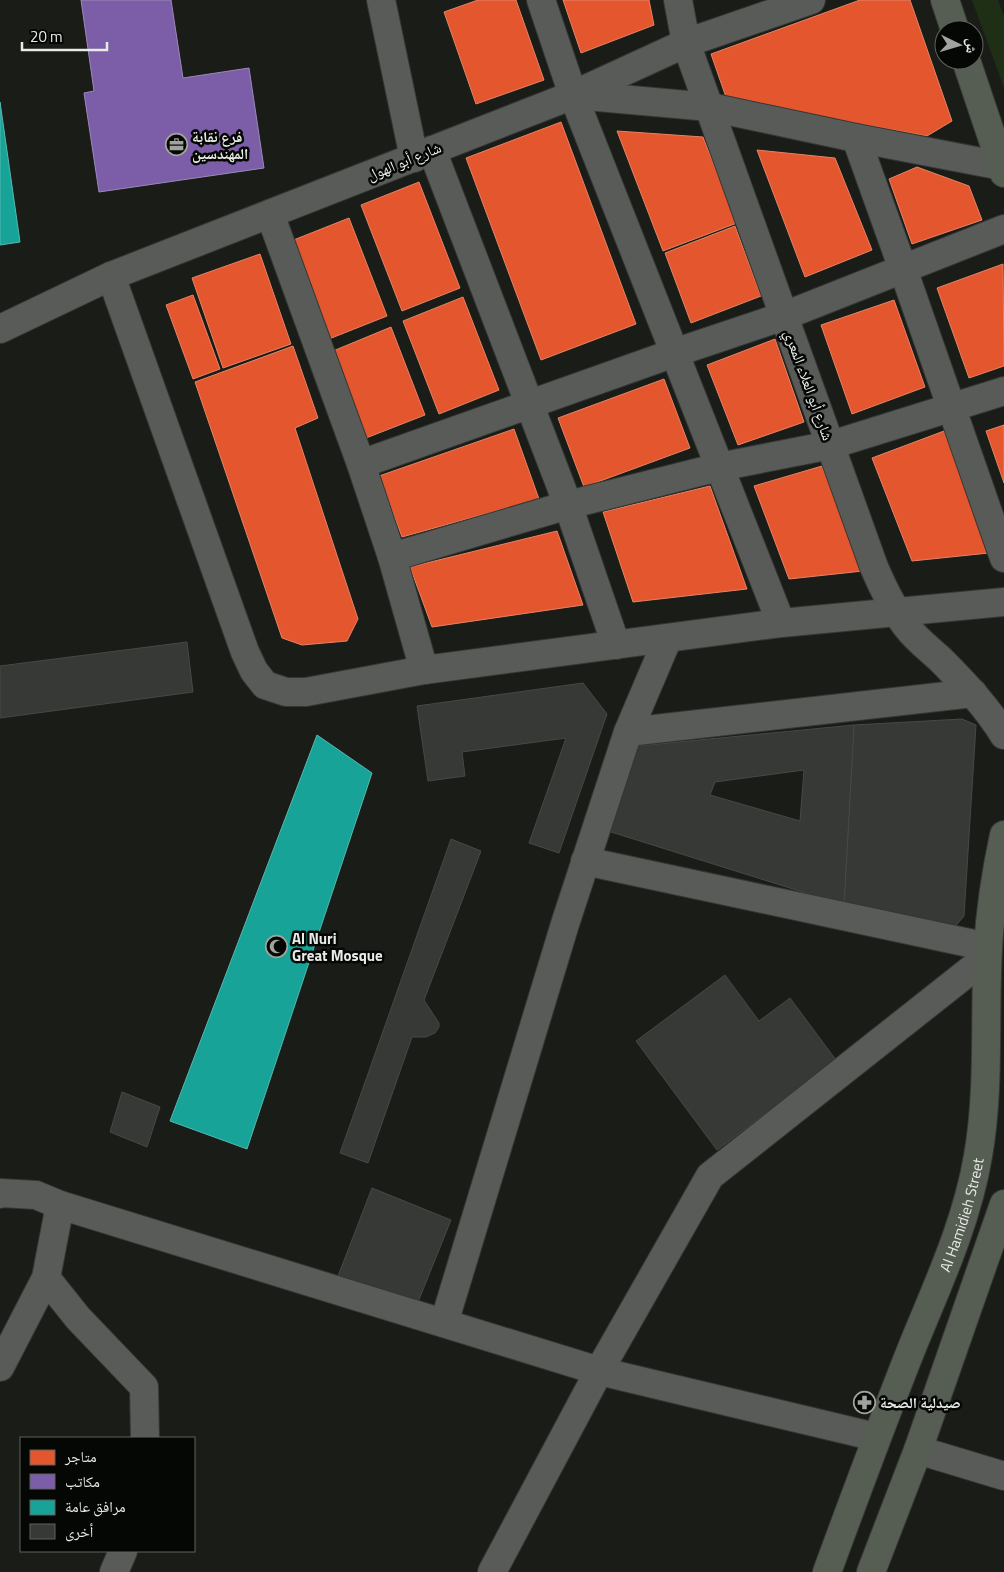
<svg xmlns="http://www.w3.org/2000/svg" width="1004" height="1572" font-family="'Titillium Web','Noto Naskh Arabic',sans-serif">
<style>
.green{fill:#1e2f16}
.shops{fill:#e4572e;stroke:#e58366}
.offices{fill:#7b5ea7;stroke:#9c88ba}
.public{fill:#17a398;stroke:#56b9b0}
.building{fill:#363935;stroke:#464946;fill-rule:evenodd}
.lines{fill:none;stroke-linecap:round;stroke-linejoin:round}
.minor-casing{stroke:#353734;stroke-width:30}
.major-casing{stroke:#353734;stroke-width:30}
.minor{stroke:#595b58;stroke-width:28}
.major{stroke:#565d52;stroke-width:28}
.labels{text-anchor:middle;dominant-baseline:central;stroke-width:5;stroke-linejoin:round;paint-order:stroke}
.poi-label{font-size:15px;font-weight:bold;fill:#e8ebe7;stroke:#050705;text-anchor:start}
.street-label{font-size:15px;fill:#e8ebe7;stroke:#050705}
</style>
<rect width="100%" height="100%" fill="#191c17"/>
<polygon class="green" points="972,0 998,0 1004,16 1004,88"/>
<g class="shops">
<polygon points="478,0 516,0 544,80 476,104 444,12"/>
<polygon points="563,0 649,0 654,25 581,53"/>
<polygon points="860,0 910,0 952,121 927,136 727,100 711,54"/>
<polygon points="561,122 636,324 541,360 466,158"/>
<polygon points="617,131 703,137 737,223 663,251"/>
<polygon points="757,150 835,158 872,250 805,277"/>
<polygon points="917,167 969,186 982,220 912,244 889,179"/>
<polygon points="419,182 460,288 402,311 361,205"/>
<polygon points="349,218 387,316 329,339 291,241"/>
<polygon points="735,226 761,296 691,323 665,253"/>
<polygon points="260,254 291,344 223,368 192,278"/>
<polygon points="1003,264 1004,366 969,378 937,288"/>
<polygon points="193,295 220,369 193,379 166,305"/>
<polygon points="463,297 499,390 439,414 403,321"/>
<polygon points="894,300 925,387 852,414 821,325"/>
<polygon points="391,327 425,415 366,438 333,351"/>
<polygon points="775,339 804,422 738,445 707,365"/>
<polygon points="293,346 318,418 295,428 358,619 347,641 302,645 282,638 195,382"/>
<polygon points="664,379 690,448 584,487 558,418"/>
<polygon points="1004,425 1004,483 986,431"/>
<polygon points="514,429 539,499 402,537 379,476"/>
<polygon points="944,431 989,553 912,561 872,458"/>
<polygon points="822,466 863,571 789,579 754,486"/>
<polygon points="710,486 747,589 633,602 603,512"/>
<polygon points="557,531 583,605 432,627 410,567"/>
</g>
<polygon class="offices" points="81,0 171,0 183,78 249,68 264,168 99,192 84,93 94,91"/>
<g class="public">
<polygon points="0,102 20,242 0,245"/>
<polygon points="317,735 372,773 247,1149 170,1121"/>
</g>
<g class="building">
<polygon points="187,642 193,692 0,718 0,666"/>
<polygon points="583,683 607,714 559,853 529,843 566,738 462,752 465,776 428,781 417,706"/>
<polygon points="962,719 976,725 964,916 953,929 844,905 854,725"/>
<path d="M854,725l-10,180 -236,-74 29,-85zM804,770l-4,51 -90,-26 5,-13z"/>
<polygon points="451,839 481,851 424,1000 439,1023 439,1027 435,1033 426,1037 412,1037 368,1163 340,1153"/>
<polygon points="725,975 759,1021 790,998 836,1060 717,1150 636,1041"/>
<polygon points="122,1092 160,1107 147,1147 110,1132"/>
<polygon points="372,1188 451,1220 416,1307 338,1276"/>
</g>
<g class="lines">
<defs>
<g id="minor">
<polyline points="381,0 414,158"/>
<polyline points="541,0 573,95 781,623"/>
<path d="M678,0l8,43 188,524c9,21 19,42 33,60 9,12 22,22 33,32 24,24 46,47 64,76"/>
<polyline points="575,95 710,107 856,138 1002,166"/>
<polyline points="856,138 903,269 1004,558"/>
<polyline points="432,150 568,505 616,645"/>
<polyline points="270,214 361,464 392,557 424,670"/>
<polyline points="111,276 245,652 254,671 265,685 286,692 306,692 424,670 781,623 1004,602"/>
<polyline points="0,329 111,276 573,95 686,43 811,0"/>
<polyline points="361,464 674,353 784,316 1004,229"/>
<polyline points="392,557 568,505 719,467 831,445 1004,391"/>
<polyline points="628,732 973,693"/>
<polyline points="585,861 988,947"/>
<polyline points="0,1194 1,1193 36,1195 60,1205 599,1371 876,1437"/>
<polyline points="46,1278 78,1318 144,1387 145,1438"/>
<polyline points="444,1323 565,924 628,732 668,638"/>
<polyline points="0,1367 46,1278 60,1205"/>
<polyline points="918,1450 1004,1476"/>
<polyline points="114,1572 123,1551"/>
<polyline points="492,1572 599,1371 710,1176 987,957"/>
</g>
<g id="major">
<polyline points="945,0 955,30"/>
<polyline points="966,60 1004,173"/>
<path id="s1" d="M827,1572c28,-76 56,-152 86,-227 25,-61 54,-123 65,-189 12,-68 6,-138 10,-207 2,-38 8,-77 16,-114"/>
<polyline points="871,1572 918,1450 1004,1204"/>
</g>
</defs>
<use href="#minor" class="minor-casing"/>
<use href="#major" class="major-casing"/>
<use href="#minor" class="minor"/>
<use href="#major" class="major"/>
</g>
<defs>
<symbol id="office-ring" viewBox="-11 -11 22 22"><circle r="9.5" fill="#050705" stroke="#a0a39e" stroke-width="1.5"/><path d="M-6-3h4V-5.5h4V-3h4V5H-6ZM-1-4.5V-3h2v-1.5ZM-6 0V1H6V0Z" fill="#a0a39e"/></symbol>
<symbol id="mosque-ring" viewBox="-11 -11 22 22"><circle r="9.5" fill="#050705" stroke="#a0a39e" stroke-width="1.5"/><path d="M3.5-4.9A6 6 0 1 0 3.5 4.9A5 5 0 1 1 3.5-4.9Z" fill="#a0a39e"/></symbol>
<symbol id="pharmacy-ring" viewBox="-11 -11 22 22"><circle r="9.5" fill="#050705" stroke="#a0a39e" stroke-width="1.5"/><path d="M-2-6h4v4h4v4h-4v4h-4v-4h-4v-4h4Z" fill="#a0a39e"/></symbol>
</defs>
<g fill-rule="evenodd">
<use href="#office-ring" x="164" y="132" width="25" height="25"/>
<use href="#mosque-ring" x="264" y="934" width="25" height="25"/>
<use href="#pharmacy-ring" x="852" y="1390" width="25" height="25"/>
</g>
<g class="labels">
<g class="poi-label">
<text x="192" y="136">فرع نقابة<tspan x="192" dy="17">المهندسين</tspan></text>
<text x="292" y="938">Al Nuri<tspan x="292" dy="17">Great Mosque</tspan></text>
<text x="880" y="1402">صيدلية الصحة</text>
</g>
<g class="street-label">
<text transform="translate(404 161) rotate(-22)">شارع أبو الهول</text>
<text transform="translate(809 385) rotate(70)">شارع أبو العلاء المعري</text>
<text stroke="none"><textPath href="#s1" startOffset="382">Al Hamidieh Street</textPath></text>
</g>
</g>
<rect x="20" y="1437" width="175" height="115" fill="#050705" stroke="#60625f"/>
<rect x="30" y="1450" width="25" height="15" fill="#e4572e" stroke="#60625f"/>
<text x="65" y="1462" font-size="15" fill="#e8ebe7">متاجر</text>
<rect x="30" y="1474" width="25" height="15" fill="#7b5ea7" stroke="#60625f"/>
<text x="65" y="1487" font-size="15" fill="#e8ebe7">مكاتب</text>
<rect x="30" y="1500" width="25" height="15" fill="#17a398" stroke="#60625f"/>
<text x="65" y="1512" font-size="15" fill="#e8ebe7">مرافق عامة</text>
<rect x="30" y="1524" width="25" height="15" fill="#363935" stroke="#60625f"/>
<text x="65" y="1537" font-size="15" fill="#e8ebe7">أخرى</text>
<g transform="translate(959 45) rotate(95)"><circle r="24" fill="#050705" stroke="#60625f"/>
<path d="M0-4L9 19L0 12L-9 19Z" fill="#a0a39e"/>
<text y="-8" font-size="14" font-weight="bold" text-anchor="middle" fill="#e8ebe7">ش</text>
</g>
<path d="M22 42v8h85v-8" fill="none" stroke="#e8ebe7" stroke-width="2.5"/>
<text x="30" y="42" font-size="15" fill="#e8ebe7" stroke="#050705" stroke-width="4" paint-order="stroke">20 m</text>
</svg>
